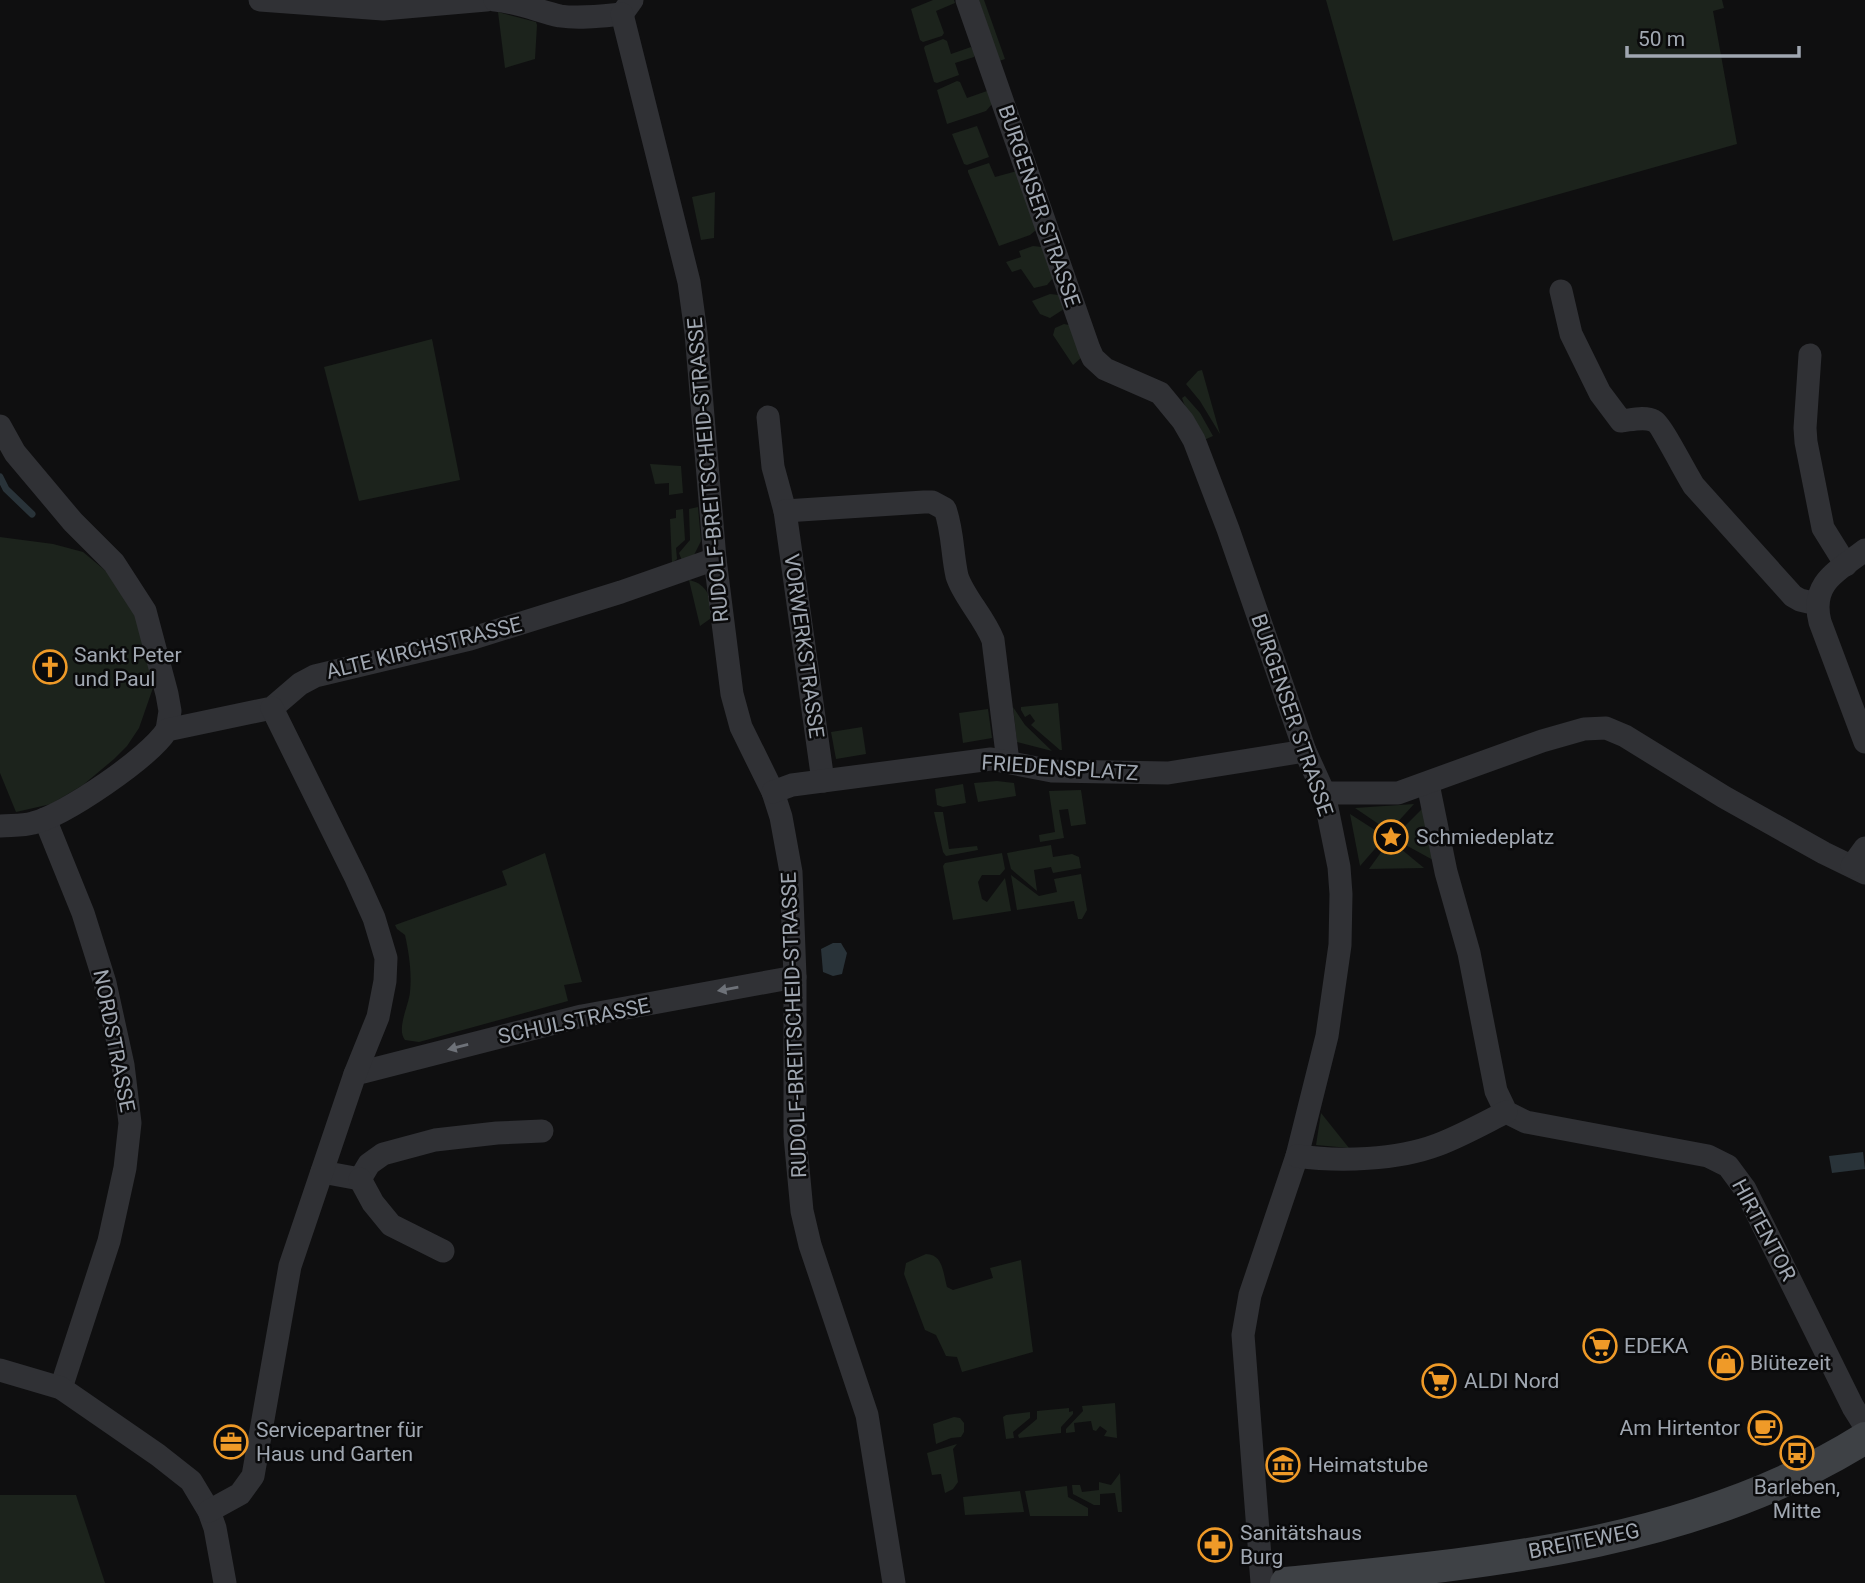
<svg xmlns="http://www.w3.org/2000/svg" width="1865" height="1583" font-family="Roboto,sans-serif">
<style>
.green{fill:#1c231c}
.water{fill:#293339}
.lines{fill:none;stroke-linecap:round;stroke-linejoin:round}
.stream{stroke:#293339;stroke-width:7}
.street{stroke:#303135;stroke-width:23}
.secondary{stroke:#3e4145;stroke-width:32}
.oneway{fill:#6e7279}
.labels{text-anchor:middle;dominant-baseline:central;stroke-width:5;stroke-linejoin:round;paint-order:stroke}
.street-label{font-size:21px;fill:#a0a7b1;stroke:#0a0a0b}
.poi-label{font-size:21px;fill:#a0a7b1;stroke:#0a0a0b;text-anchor:start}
</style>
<rect width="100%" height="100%" fill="#0f0f10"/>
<g class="green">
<polygon points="933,0 954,0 955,3 936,11 944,33 942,36 923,42 920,40 911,9"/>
<polygon points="979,0 984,0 1005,59 999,61"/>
<polygon points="1326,0 1722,0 1724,8 1713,11 1737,144 1393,241"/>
<polygon points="498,12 536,22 537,25 535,59 505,68"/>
<polygon points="943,39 947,41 951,54 971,47 975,54 974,57 955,63 959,75 937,83 934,82 924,48 925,46"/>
<polygon points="957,81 960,82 967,98 987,91 992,104 986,111 947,124 937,90"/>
<polygon points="977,126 989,157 967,165 964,164 952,134"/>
<polygon points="989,163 995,177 1017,171 1036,230 1030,235 999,246 968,172 968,170"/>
<polygon points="715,192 714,238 701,240 692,197"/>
<polygon points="1033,246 1042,247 1053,278 1047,285 1034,288 1021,269 1012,272 1006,262 1021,257 1019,251"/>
<polygon points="1050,294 1059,295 1064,309 1050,318 1040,314 1032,301"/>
<polygon points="1064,324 1069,325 1082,357 1073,365 1053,335 1055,328"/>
<polygon points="432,339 460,480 359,501 324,367"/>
<polygon points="1202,370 1220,434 1200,401 1186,384 1198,371"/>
<path d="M1185,396l15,17 13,23 -9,4c-6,-14 -18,-28 -22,-42z"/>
<polygon points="650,464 681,466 683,493 669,495 669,483 655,484"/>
<polygon points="698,507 701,541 692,559 683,563 679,553 690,540 689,509"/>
<polygon points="683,509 685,540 676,548 677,559 672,563 670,519 676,518 676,510"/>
<polygon points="0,537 53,544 83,552 107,572 138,619 154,685 139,728 127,746 114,759 83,785 51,804 16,812 0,773"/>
<path d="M689,580c19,4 22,19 25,36l-14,10z"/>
<polygon points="1058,703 1062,750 1060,750 1031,725 1035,721 1030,714 1025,717 1021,710 1021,707"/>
<polygon points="1013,707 1025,725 1052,751 1017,742"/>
<polygon points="988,709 992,738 963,743 959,713"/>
<polygon points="862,727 866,754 836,759 831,732"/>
<polygon points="997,781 1014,783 1016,796 978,802 974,783"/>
<polygon points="963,784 966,803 943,807 937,805 935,789"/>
<polygon points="1081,790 1086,824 1071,826 1068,809 1059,810 1064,838 1040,842 1039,835 1055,832 1049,791"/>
<polygon points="1414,804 1395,825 1383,827 1355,808"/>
<polygon points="1423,808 1433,860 1402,843 1400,831"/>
<polygon points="934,812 943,812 949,849 977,846 978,850 946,856 943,852"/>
<polygon points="1350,814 1378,832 1380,843 1360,866"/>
<polygon points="1051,845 1053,857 1072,854 1079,857 1081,868 1053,873 1051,867 1034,870 1037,891 1011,869 1007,853"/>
<polygon points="1401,849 1424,868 1369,869 1382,851"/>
<path d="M545,853l37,129 -18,3 4,16 -149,41 -14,-2c-9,-11 4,-35 5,-48 2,-19 -1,-39 -5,-57l-8,-6 -2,-4 112,-40 -5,-14z"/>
<polygon points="1002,853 1005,869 1000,875 982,875 978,882 982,899 987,902 1005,878 1011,911 953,920 943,866 945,863"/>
<polygon points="1081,874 1087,910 1082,919 1078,919 1074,901 1017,910 1011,875 1039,896 1057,892 1054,879"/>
<polygon points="1321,1113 1349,1148 1316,1145"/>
<path d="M926,1254c17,0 17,19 21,33l6,3 40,-12 -3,-10 31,-8 12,92 -71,20 -5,-15 -11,-1 -10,-21 -11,-5 -21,-56 2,-11z"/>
<polygon points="1115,1403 1117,1438 1104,1436 1107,1431 1100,1426 1096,1431 1093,1430 1091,1421 1074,1423 1075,1432 1066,1433 1066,1429 1083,1411 1082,1406"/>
<polygon points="1069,1408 1069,1412 1073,1411 1073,1414 1061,1427 1061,1433 1019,1438 1018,1435 1037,1419 1037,1411"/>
<polygon points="1030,1412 1030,1418 1013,1432 1014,1438 1006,1439 1003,1417 1006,1415"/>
<polygon points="954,1417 960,1418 964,1423 964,1432 961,1437 951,1438 936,1444 933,1424"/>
<polygon points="957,1444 953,1449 958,1482 953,1489 945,1493 941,1474 932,1475 927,1453"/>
<polygon points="1120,1473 1122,1512 1118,1512 1115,1493 1100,1494 1100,1505 1094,1505 1073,1494 1072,1485 1080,1485 1082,1492 1099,1490 1099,1482 1111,1485"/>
<polygon points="1067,1486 1068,1497 1088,1508 1088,1516 1030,1516 1025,1491"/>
<polygon points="1020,1491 1024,1512 965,1515 963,1497"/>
<polygon points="0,1495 76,1495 105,1583 0,1583"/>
</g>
<g class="water">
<polygon points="833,943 841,943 847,953 842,974 833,976 823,972 821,949"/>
<polygon points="1863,1152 1865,1169 1832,1173 1829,1156"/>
</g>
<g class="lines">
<polyline class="stream" points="0,477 6,489 32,514"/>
<g class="street">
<polyline points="260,0 383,9 486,0"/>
<path d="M495,0c23,2 43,11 65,16 20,3 42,0 62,-2l10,-14"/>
<polyline points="967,0 1089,349 1093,358 1105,369 1160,393 1183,421 1194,440 1228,529 1305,751 1324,793 1339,867 1341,894 1340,945 1327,1036 1297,1156 1250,1295 1243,1335 1262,1583"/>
<polyline points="622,14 689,282 696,333 715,559 732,694 741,727 773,792 781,817 791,872 795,977 795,1136 802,1211 810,1245 867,1415 894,1583"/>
<path d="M1561,291l10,43 29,59 21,28c10,-1 24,-5 33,0 7,3 32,53 40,65l99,110 7,4 17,4"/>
<polyline points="1810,355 1805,428 1806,442 1823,528 1846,565"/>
<polyline points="768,417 773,467 785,511"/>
<polyline points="0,426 15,453 73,522 114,563 145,611 167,694 170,711 167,730"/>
<path d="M1865,550c-27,21 -55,32 -45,72l45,120"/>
<path d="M823,781l-38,-270 139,-9h8l13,7c8,22 7,45 12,67 6,20 27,41 36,64l15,122"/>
<polyline points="1428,784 1446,872 1469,953 1496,1091 1506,1112 1526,1122 1708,1156 1728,1166 1745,1189 1853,1407 1865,1426"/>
<polyline points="773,792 792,785 991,759 1052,771 1168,773 1305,751"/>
<polyline points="1324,793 1398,793 1542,741 1584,729 1606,728 1625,736 1724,797 1824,853 1865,873"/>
<polyline points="45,819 83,913 105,983 123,1065 130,1123 125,1168 109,1241 61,1388"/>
<path d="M0,826c11,-1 23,0 33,-3 32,-8 116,-65 134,-93l105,-22 28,-24 15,-8 155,-37 151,-47 94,-33"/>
<polyline points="1852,866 1865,848"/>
<polyline points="355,1074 582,1016 795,977"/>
<path d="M1297,1156c42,6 100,4 140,-11 24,-9 47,-22 69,-33"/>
<polyline points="322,1172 360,1179 369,1164 383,1154 435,1140 497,1133 542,1131"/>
<polyline points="360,1179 373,1203 391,1225 443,1251"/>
<polyline points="0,1370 61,1388 158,1455 191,1481 209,1511 215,1528 225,1583"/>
<polyline points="209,1511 240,1494 253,1476 290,1266 355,1074 378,1017 385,981 386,958 374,918 356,878 272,708"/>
</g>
<path class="secondary" d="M1286,1583c197,-20 407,-37 579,-145"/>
</g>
<defs><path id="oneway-solid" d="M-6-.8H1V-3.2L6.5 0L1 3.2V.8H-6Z" transform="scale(1.75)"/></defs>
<g class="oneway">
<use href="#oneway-solid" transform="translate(728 989) rotate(170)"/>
<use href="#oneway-solid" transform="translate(458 1047) rotate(166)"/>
</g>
<defs>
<symbol id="church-ring" viewBox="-11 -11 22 22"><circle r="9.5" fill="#0a0a0b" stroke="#ef9a28" stroke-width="1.5"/><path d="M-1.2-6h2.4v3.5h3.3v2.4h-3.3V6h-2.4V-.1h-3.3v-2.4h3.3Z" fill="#ef9a28"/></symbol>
<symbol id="sight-ring" viewBox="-11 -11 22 22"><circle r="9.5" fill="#0a0a0b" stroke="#ef9a28" stroke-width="1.5"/><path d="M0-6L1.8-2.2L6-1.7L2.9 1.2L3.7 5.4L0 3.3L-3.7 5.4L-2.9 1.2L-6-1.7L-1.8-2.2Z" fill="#ef9a28"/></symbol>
<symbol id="supermarket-ring" viewBox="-11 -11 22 22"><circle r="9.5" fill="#0a0a0b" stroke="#ef9a28" stroke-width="1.5"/><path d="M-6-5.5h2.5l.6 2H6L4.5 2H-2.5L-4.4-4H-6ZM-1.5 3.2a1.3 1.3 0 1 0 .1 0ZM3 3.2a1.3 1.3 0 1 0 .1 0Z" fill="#ef9a28"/></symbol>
<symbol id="shop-ring" viewBox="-11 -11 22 22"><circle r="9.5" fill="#0a0a0b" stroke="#ef9a28" stroke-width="1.5"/><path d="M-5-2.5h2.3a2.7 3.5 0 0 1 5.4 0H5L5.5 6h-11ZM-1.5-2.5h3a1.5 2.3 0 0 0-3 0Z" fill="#ef9a28"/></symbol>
<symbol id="cafe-ring" viewBox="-11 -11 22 22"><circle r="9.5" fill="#0a0a0b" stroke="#ef9a28" stroke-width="1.5"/><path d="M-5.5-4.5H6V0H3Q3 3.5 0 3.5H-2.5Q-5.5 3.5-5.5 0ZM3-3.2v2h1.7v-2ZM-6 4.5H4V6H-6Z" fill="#ef9a28"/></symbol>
<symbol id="office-ring" viewBox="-11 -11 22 22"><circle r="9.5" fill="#0a0a0b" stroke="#ef9a28" stroke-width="1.5"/><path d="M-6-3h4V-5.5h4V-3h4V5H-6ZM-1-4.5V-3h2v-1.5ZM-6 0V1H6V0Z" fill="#ef9a28"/></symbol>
<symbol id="bus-ring" viewBox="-11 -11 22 22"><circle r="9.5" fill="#0a0a0b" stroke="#ef9a28" stroke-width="1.5"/><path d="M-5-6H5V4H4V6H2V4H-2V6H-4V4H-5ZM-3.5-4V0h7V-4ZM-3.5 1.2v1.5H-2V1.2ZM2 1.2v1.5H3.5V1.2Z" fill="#ef9a28"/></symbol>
<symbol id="museum-ring" viewBox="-11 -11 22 22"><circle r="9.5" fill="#0a0a0b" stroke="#ef9a28" stroke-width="1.5"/><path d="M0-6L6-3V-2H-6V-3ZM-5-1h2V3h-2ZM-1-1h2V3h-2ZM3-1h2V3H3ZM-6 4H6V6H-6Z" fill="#ef9a28"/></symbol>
<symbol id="pharmacy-ring" viewBox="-11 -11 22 22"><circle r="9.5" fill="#0a0a0b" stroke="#ef9a28" stroke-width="1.5"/><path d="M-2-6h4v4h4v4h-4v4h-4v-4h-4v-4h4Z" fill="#ef9a28"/></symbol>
</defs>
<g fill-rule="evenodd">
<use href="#church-ring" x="31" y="648" width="38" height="38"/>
<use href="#sight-ring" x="1372" y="818" width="38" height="38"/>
<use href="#supermarket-ring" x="1581" y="1327" width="38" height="38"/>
<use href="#shop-ring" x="1707" y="1344" width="38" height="38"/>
<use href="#supermarket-ring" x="1420" y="1362" width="38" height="38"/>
<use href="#cafe-ring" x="1746" y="1409" width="38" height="38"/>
<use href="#office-ring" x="212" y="1423" width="38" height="38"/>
<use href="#bus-ring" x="1778" y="1434" width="38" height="38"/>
<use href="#museum-ring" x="1264" y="1446" width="38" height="38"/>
<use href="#pharmacy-ring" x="1196" y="1526" width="38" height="38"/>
</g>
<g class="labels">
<g class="street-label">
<text transform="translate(1039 206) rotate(71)">BURGENSER STRASSE</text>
<text transform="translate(708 470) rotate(-95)">RUDOLF-BREITSCHEID-STRASSE</text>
<text transform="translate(804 646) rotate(82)">VORWERKSTRASSE</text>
<text transform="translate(424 648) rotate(-14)">ALTE KIRCHSTRASSE</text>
<text transform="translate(1292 715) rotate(71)">BURGENSER STRASSE</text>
<text transform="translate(1060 768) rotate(4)">FRIEDENSPLATZ</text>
<text transform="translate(574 1021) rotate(-12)">SCHULSTRASSE</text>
<text transform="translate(794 1025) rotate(-92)">RUDOLF-BREITSCHEID-STRASSE</text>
<text transform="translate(114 1041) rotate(79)">NORDSTRASSE</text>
<text transform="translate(1764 1230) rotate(62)">HIRTENTOR</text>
<text transform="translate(1584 1541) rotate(-11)">BREITEWEG</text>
</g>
<g class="poi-label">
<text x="74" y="655">Sankt Peter<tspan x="74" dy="24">und Paul</tspan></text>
<text x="1416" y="837">Schmiedeplatz</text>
<text x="1624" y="1346">EDEKA</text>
<text x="1750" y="1363">Blütezeit</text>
<text x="1464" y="1381">ALDI Nord</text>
<text x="1740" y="1428" text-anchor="end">Am Hirtentor</text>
<text x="256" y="1430">Servicepartner für<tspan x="256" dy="24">Haus und Garten</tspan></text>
<text x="1308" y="1465">Heimatstube</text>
<text x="1797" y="1487" text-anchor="middle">Barleben,<tspan x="1797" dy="24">Mitte</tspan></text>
<text x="1240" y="1533">Sanitätshaus<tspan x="1240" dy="24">Burg</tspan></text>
</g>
</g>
<path d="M1627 46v10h172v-10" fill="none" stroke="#a0a7b1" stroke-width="3.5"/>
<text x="1638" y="46" font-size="21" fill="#a0a7b1" stroke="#0a0a0b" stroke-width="5" paint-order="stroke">50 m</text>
</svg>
